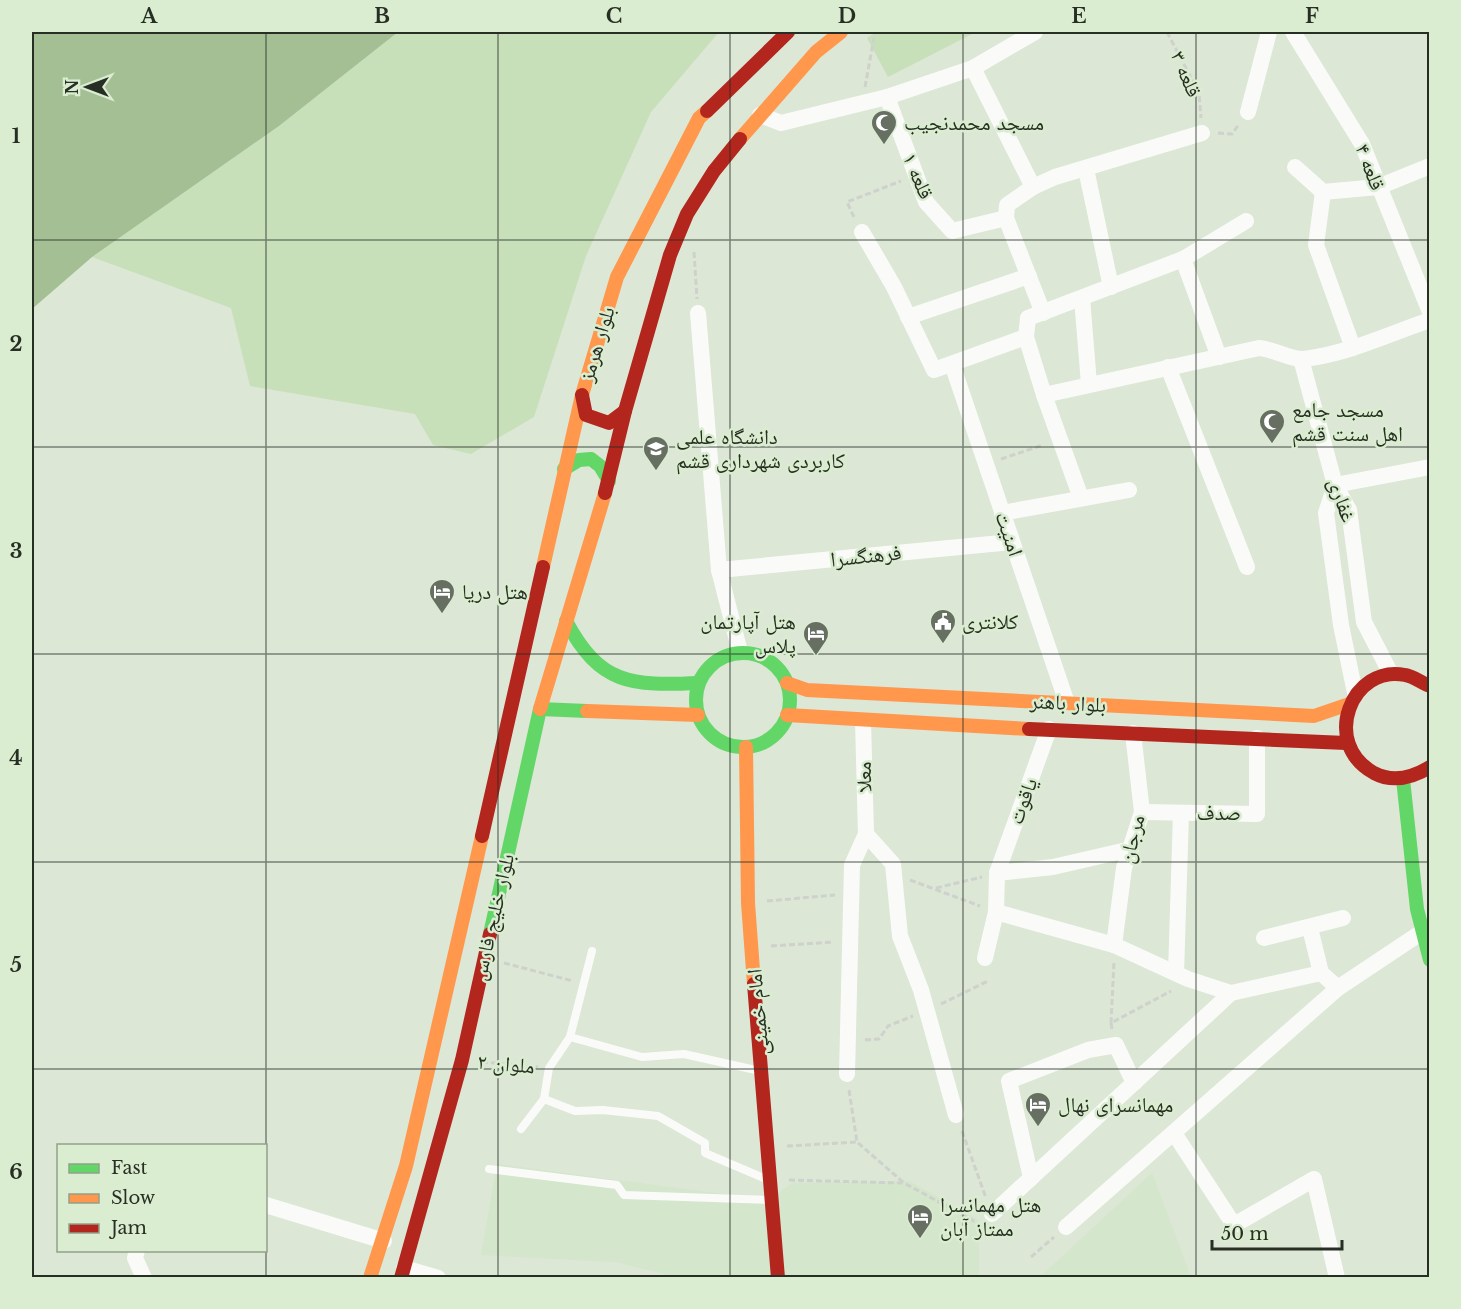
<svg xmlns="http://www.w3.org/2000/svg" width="1461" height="1309" font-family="'Libre Baskerville','Noto Naskh Arabic',serif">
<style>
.built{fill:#d4e6cb}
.green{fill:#c8e0ba}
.water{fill:#a3bf93}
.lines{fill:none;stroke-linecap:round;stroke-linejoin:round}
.path{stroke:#ced1cc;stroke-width:3;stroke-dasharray:6 3;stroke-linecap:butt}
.lane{stroke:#fafbf9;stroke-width:8}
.street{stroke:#fafbf9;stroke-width:16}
.fast{stroke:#63d668;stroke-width:14}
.slow{stroke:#ff974d;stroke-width:14}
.jam{stroke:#b3261e;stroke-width:14}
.grid{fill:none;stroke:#272e23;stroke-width:1.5;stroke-opacity:0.55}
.labels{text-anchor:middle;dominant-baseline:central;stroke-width:5;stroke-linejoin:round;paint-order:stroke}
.street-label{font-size:21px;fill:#272e23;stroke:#daedd0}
.poi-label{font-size:21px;fill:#272e23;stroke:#daedd0;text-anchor:start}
.neatline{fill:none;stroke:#272e23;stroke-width:2}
.grid-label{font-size:20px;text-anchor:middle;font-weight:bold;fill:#272e23}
</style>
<rect width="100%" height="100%" fill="#dce7d6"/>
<g class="built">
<polygon points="497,1164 767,1200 793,1183 909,1181 979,1220 979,1277 676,1277 616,1262 481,1255"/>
<polygon points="1152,1173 1191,1277 1040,1277"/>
</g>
<g class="green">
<polygon points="398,32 719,32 651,112 586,256 534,417 471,454 433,445 415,414 250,386 231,308 92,257 279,126"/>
<polygon points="876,32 976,32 888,77 867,38"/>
</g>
<polygon class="water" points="32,32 398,32 279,126 92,257 32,309"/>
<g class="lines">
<g class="path">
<polyline points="1167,32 1199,93 1201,118"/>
<polyline points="865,87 875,32"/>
<polyline points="1218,133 1232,134 1239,124"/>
<polyline points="854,217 847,202 901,181"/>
<polyline points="694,252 697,299"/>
<polyline points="1001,459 1043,445"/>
<polyline points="910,880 980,906"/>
<polyline points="936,888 982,877"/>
<polyline points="767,901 835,895"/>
<polyline points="771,946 834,942"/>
<polyline points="504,963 573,981"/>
<polyline points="941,1004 988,981"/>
<polyline points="1111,1023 1114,962"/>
<polyline points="1112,1029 1111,1023 1171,991"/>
<polyline points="865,1040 879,1039 888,1026 913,1016"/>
<polyline points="482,1062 538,1067"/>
<polyline points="849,1090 857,1142 904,1183 974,1221 976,1220"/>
<polyline points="962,1131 986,1198"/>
<polyline points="787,1146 857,1142"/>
<polyline points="789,1180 902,1183"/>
<polyline points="1031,1257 1054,1237"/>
</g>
<g class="lane">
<polyline points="570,1037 642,1057 684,1054 760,1071"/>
<polyline points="544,1099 575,1111 603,1110 658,1116 705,1143 705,1153 766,1179"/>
<polyline points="521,1129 544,1099 549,1068 570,1037 592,951"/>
<polyline points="489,1169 617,1185 624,1195 771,1200"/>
</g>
<g class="street">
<polyline points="1293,32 1362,144 1430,312"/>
<polyline points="973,68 1033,187"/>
<polyline points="887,97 926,202 952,231 1006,218"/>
<polyline points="1248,112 1269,32"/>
<polyline points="760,115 781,123 887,97 973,68 1035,32"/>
<polyline points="1295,167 1323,192 1378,187 1430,166"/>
<polyline points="1086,169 1111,287"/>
<polyline points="1323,192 1316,245 1353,348"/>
<path d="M1246,221l-63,38 -155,59 -2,19 18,58 215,-47c15,1 31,12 45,11 43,-5 85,-25 126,-39"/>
<polyline points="862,232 894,287 934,370 1026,337"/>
<polyline points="1183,259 1219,357"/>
<polyline points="1082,298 1089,384"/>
<polyline points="698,313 719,570 740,652"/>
<polyline points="1043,313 1006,218 1007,205 1033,187 1055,177 1202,133"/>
<polyline points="908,317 1029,276"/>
<polyline points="1301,359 1335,485 1349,510 1364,622 1391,674"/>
<polyline points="952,364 1067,703"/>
<polyline points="1168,367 1247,567"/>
<polyline points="1044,395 1081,498"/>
<polyline points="1335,485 1326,513 1341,625 1355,693"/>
<polyline points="1335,485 1430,467"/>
<polyline points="1002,513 1129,490"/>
<polyline points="719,570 1012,542"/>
<polyline points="1142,812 1257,814 1257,738"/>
<polyline points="866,834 893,864 900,936 921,990 956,1115"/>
<polyline points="997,873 1053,867 1131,849"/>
<polyline points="996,912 1114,945 1188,979 1231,993"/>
<polyline points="1310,928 1321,973"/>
<polyline points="1264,938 1343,918"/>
<polyline points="1114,945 1124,868 1142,812 1133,733"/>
<polyline points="985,958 996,912 997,873 1049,729"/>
<polyline points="1176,973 1181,813"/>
<polyline points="847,1074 852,865 866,834 863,721"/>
<polyline points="1174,1133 1234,1225 1314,1179 1337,1278"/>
<polyline points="1031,1178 1009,1081 1088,1050 1116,1045 1134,1083"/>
<polyline points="266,1205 384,1241"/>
<polyline points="992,1214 1231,993 1321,973 1338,988"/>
<polyline points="1066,1227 1338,988 1422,932"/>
<polyline points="137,1250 135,1258 144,1278"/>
<polyline points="404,1268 438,1278"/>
</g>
<g class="fast">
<polyline points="564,469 579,460 591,459 600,466 609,481"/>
<path d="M566,621c34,64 65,65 133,62"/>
<circle cx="743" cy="700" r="47"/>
<polyline points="1403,779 1417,909 1430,960"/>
<polyline points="490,934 540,709 587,711"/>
</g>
<g class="slow">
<polyline points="740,139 816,52 841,32"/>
<polyline points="543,567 582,395 617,277 699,118 707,111"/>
<polyline points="787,683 807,690 1314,716 1349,704"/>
<polyline points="540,709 605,493"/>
<polyline points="587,711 698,715"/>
<polyline points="787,715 1029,729"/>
<polyline points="746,747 748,903 754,984"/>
<polyline points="370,1278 406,1166 482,836"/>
</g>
<g class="jam">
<polyline points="707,111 788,32"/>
<polyline points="582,395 586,415 609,423 625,411"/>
<polyline points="605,493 625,411 670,255 687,214 714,171 740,139"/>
<path d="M1430,686c-8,-3 -17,-10 -25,-11 -53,-11 -85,68 -31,98 19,10 38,5 56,-6"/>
<polyline points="1029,729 1346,743"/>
<polyline points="482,836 543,567"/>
<polyline points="754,984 778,1278"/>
<polyline points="401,1278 462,1060 490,934"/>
</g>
</g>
<path class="grid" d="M266,32v1114M498,32v1246M730,32v1246M963,32v1246M1196,32v1246M32,240h1398M32,447h1398M32,654h1398M32,862h1398M32,1069h1398M266,1146v104M266,1250v28"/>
<defs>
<symbol id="mosque-pin" viewBox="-11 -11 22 30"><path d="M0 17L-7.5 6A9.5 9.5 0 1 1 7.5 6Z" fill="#666f62" stroke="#daedd0"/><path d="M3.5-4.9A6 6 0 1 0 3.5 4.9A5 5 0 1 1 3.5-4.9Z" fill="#fff"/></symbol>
<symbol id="university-pin" viewBox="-11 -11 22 30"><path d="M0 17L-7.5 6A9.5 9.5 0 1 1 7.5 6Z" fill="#666f62" stroke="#daedd0"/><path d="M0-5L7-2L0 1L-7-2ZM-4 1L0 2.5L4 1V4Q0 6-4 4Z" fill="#fff"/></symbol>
<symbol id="hotel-pin" viewBox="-11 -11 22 30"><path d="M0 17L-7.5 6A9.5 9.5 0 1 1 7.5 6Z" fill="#666f62" stroke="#daedd0"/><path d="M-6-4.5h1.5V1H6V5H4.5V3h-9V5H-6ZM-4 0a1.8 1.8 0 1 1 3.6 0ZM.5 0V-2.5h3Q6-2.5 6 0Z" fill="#fff"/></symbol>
<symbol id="civic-pin" viewBox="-11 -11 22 30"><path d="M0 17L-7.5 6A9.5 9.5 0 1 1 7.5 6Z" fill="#666f62" stroke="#daedd0"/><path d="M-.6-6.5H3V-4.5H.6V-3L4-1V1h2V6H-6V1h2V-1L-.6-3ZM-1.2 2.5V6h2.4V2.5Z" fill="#fff"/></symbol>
</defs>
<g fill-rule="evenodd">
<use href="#mosque-pin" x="869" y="108" width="30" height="40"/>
<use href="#mosque-pin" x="1257" y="407" width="30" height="40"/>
<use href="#university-pin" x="641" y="434" width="30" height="40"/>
<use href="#hotel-pin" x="427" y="577" width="30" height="40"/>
<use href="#civic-pin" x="928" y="607" width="30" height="40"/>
<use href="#hotel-pin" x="801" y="619" width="30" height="40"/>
<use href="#hotel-pin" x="1023" y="1090" width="30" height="40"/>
<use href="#hotel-pin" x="905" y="1202" width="30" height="40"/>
</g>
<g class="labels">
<g class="street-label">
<text transform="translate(1186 74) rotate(67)">قلعه ۳</text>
<text transform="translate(1370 167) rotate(69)">قلعه ۴</text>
<text transform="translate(918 176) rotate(67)">قلعه ۱</text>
<text transform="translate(597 344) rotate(-73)">بلوار هرمز</text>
<text transform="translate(1342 500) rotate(71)">غفاری</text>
<text transform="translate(1009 534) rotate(71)">امنیت</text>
<text transform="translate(866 556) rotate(-6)">فرهنگسرا</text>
<text transform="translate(1068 703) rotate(3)">بلوار باهنر</text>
<text transform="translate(864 777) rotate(-91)">معلا</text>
<text transform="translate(1023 801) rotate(-70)">یاقوت</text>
<text x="1219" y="813">صدف</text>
<text transform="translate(1132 839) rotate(-76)">مرجان</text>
<text transform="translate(493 917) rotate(-77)">بلوار خلیج فارس</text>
<text transform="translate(758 1012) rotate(-95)">امام خمینی</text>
<text transform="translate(506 1064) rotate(5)">ملوان ۲</text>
</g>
<g class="poi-label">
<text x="904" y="123">مسجد محمدنجیب</text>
<text x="1292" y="410">مسجد جامع<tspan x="1292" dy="24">اهل سنت قشم</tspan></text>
<text x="676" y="437">دانشگاه علمی<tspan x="676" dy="24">کاربردی شهرداری قشم</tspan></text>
<text x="462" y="592">هتل دریا</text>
<text x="796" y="622" text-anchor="end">هتل آپارتمان<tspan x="796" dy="24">پلاس</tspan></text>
<text x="962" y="622">کلانتری</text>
<text x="1058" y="1105">مهمانسرای نهال</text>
<text x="940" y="1205">هتل مهمانسرا<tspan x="940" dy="24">ممتاز آبان</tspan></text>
</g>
</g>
<rect width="1461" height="1309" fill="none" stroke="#daedd0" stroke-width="66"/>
<rect x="57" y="1144" width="210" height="108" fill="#daedd0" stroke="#92a18b" stroke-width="1.5"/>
<rect x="69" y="1164" width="30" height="9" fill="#63d668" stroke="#92a18b" stroke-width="1.5"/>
<text x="111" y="1174" font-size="18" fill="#272e23">Fast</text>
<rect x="69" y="1194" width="30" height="9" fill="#ff974d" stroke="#92a18b" stroke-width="1.5"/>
<text x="111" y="1204" font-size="18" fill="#272e23">Slow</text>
<rect x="69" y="1224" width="30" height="9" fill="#b3261e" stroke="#92a18b" stroke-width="1.5"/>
<text x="111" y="1234" font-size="18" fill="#272e23">Jam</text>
<g transform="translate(87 87) rotate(270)" stroke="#daedd0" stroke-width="4.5" paint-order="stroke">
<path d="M0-4.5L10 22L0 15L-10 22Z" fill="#272e23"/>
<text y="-9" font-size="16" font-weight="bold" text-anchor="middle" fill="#272e23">N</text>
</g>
<path d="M1212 1240v9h130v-9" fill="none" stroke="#272e23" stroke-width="3"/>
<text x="1221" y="1240" font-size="18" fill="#272e23" stroke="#daedd0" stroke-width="4.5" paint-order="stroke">50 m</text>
<rect x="33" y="33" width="1395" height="1243" class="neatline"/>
<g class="grid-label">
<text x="149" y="23">A</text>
<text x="382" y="23">B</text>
<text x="614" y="23">C</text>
<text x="847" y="23">D</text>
<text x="1079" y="23">E</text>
<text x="1312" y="23">F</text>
<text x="16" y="143">1</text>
<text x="16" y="351">2</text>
<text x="16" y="558">3</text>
<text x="16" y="765">4</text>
<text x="16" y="972">5</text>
<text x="16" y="1179">6</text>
</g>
</svg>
